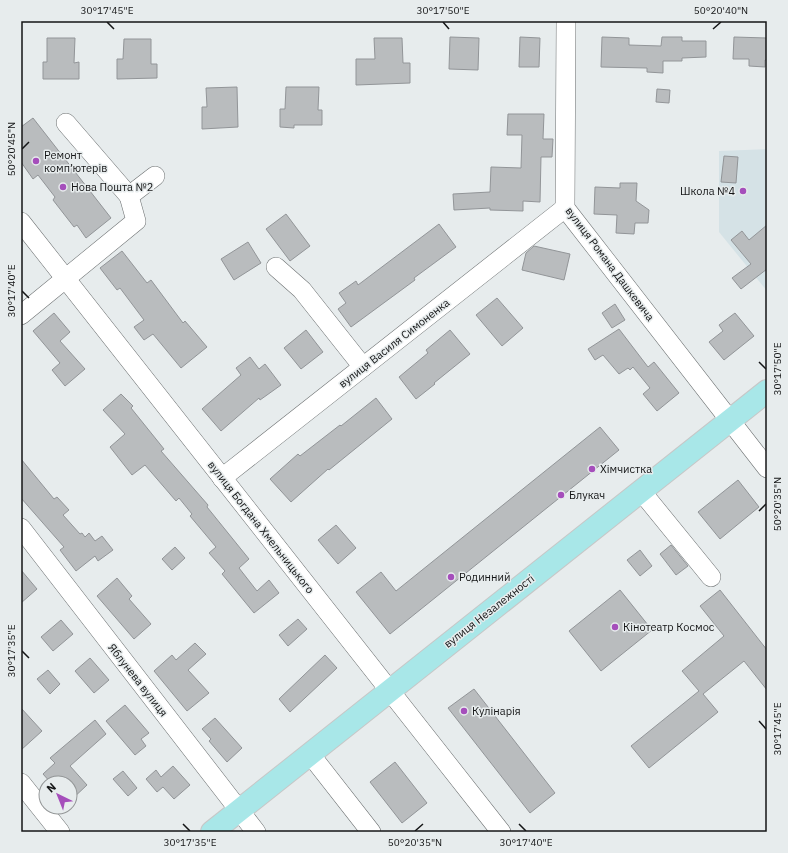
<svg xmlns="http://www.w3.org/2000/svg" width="788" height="853" font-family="'IBM Plex Sans',sans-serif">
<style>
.built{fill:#d5e2e6}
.building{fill:#b9bcbe;stroke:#929598}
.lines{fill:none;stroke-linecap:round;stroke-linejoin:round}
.minor-casing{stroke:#6c7071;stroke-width:20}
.major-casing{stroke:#c7c7c7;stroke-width:24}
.minor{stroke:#fff;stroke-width:19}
.major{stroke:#a8e7e8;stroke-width:22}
.ticks{fill:none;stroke:#141516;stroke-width:1.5}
.poi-dot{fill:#a54ebb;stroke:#e7eced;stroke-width:1.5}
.labels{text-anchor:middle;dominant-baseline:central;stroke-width:3;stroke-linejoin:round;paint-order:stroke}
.poi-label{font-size:11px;fill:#141516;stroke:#e7eced;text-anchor:start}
.street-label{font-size:11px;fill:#141516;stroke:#e7eced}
.neatline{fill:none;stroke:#141516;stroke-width:1.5}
.ticks-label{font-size:10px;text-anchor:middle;fill:#141516}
</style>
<rect width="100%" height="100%" fill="#e7eced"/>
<polygon class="built" points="767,149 767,291 719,232 719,151"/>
<g class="building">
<polygon points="450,37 479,38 478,70 449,69"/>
<polygon points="520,37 540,38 539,67 519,67"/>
<polygon points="602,37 629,38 629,45 661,46 662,37 682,37 682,41 706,41 706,57 682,58 682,61 663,61 663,73 647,72 647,68 601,67"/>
<polygon points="734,37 767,38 767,60 765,60 765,67 749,66 749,59 733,59"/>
<polygon points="47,38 75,38 74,63 79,62 79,79 43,79 43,62 47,62"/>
<polygon points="374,38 402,38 403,63 410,63 410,83 356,85 356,59 375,59"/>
<polygon points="124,39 151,39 151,64 157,64 157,78 117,79 117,59 123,59"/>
<polygon points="237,87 238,127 202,129 202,107 207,107 206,88"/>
<polygon points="286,87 319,87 318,110 322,110 322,125 294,125 294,128 280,127 280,109 285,109"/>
<polygon points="657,89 670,90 669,103 656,102"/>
<polygon points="508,114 544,114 543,139 553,139 552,157 541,157 540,202 523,201 523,211 490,210 490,208 454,210 453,194 490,192 491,167 521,168 522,135 507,135"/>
<polygon points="33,118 111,218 86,238 77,225 74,227 53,200 55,197 38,175 33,179 21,162 21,127"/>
<polygon points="724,156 738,157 736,183 721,182"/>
<polygon points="620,183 637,183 636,201 649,210 648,223 635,223 634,234 616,233 617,215 594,214 595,187 620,188"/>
<polygon points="286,214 310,246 290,261 266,229"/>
<polygon points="439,224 456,247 414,278 415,280 351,327 338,309 346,303 339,293 356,281 358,285"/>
<polygon points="767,225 767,269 741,289 732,278 751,264 731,240 742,231 749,240"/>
<polygon points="248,242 261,263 234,280 221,259"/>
<polygon points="534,246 570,254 564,280 522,270 526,253"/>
<polygon points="122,251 147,283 151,280 183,323 185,321 207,347 181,368 153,334 144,340 134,327 144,320 120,288 117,290 100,268"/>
<polygon points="497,298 523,328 502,346 476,315"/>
<polygon points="615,304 625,320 612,328 602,313"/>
<polygon points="54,313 70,332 60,341 85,369 65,386 52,370 60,363 33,331"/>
<polygon points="735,313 754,336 724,360 709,342 723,331 719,325"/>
<polygon points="619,329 648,367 654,362 679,393 657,411 643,394 650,388 633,367 630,370 628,368 619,374 603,355 595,360 588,349"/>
<polygon points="306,330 323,352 301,369 284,348"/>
<polygon points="450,330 470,354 434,383 435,384 416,399 399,377 428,353 426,350"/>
<polygon points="250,357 259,369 265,364 281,385 260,400 259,398 221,431 202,409 241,375 236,368"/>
<polygon points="121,394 133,406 131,408 164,449 161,451 208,505 207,507 249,559 239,568 257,591 269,580 279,593 254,613 222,574 225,571 209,553 216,547 190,516 192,514 179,498 176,501 145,465 132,475 110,447 125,434 103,410"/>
<polygon points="376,398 392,419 329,470 328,469 291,502 270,479 298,454 300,456 340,425 341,426"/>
<polygon points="600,427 619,450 390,634 356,592 381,572 396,591"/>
<polygon points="21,459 54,499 57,497 69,510 63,515 80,534 82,533 85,537 89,533 95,541 102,536 113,550 98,561 95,556 76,571 60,550 64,547 21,498"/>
<polygon points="738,480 759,507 720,539 698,512"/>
<polygon points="336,525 356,548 338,564 318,540"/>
<polygon points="671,545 688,566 676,575 660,554"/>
<polygon points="175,547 185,558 172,570 162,559"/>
<polygon points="640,550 652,566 640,576 627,560"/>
<polygon points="21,570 37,589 21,603"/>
<polygon points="117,578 132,596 129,599 151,624 134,639 97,596"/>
<polygon points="620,590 652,630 601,671 569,631"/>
<polygon points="720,590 767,650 767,690 744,661 703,694 718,712 649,768 631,746 699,691 682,671 724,636 700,606"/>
<polygon points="298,619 307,629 288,646 279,635"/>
<polygon points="61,620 73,634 53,651 41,637"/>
<polygon points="195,643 206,654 188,670 209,693 187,711 154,671 172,655 176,660"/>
<polygon points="325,655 337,668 290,712 279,699"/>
<polygon points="90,658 109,680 94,693 75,671"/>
<polygon points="48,670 60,684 50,694 37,679"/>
<polygon points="474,689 555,793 530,813 448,708"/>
<polygon points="125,705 149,733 141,739 146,746 135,755 106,721"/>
<polygon points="21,708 42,731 21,750"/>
<polygon points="215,718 242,748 227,762 209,741 211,739 202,729"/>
<polygon points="95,720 106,734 70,766 87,785 70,801 70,783 51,783 43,774 55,763 50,758"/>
<polygon points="395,762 427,803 402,823 370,782"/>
<polygon points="173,766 190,785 174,799 163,787 157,792 146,779 156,770 161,777"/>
<polygon points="123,771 137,788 128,796 113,779"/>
</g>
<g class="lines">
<defs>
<g id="minor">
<polyline points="566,21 565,208 767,468"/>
<polyline points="66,123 129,196"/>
<polyline points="21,222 501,832"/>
<polyline points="276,267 302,290 363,367"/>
<polyline points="21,315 136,221 129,196 155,176"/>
<polyline points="222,478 565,208"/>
<polyline points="641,491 711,577"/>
<polyline points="21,528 256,832"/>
<polyline points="310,754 371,832"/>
<polyline points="21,783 60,832"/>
</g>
<polyline id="major" points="212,832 767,391"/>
</defs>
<use href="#minor" class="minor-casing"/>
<use href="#major" class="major-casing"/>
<use href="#minor" class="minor"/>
<use href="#major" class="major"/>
</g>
<path class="ticks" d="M107,22l7,7M443,22l6,7M713,29l8,-7M22,149l7,-7M22,291l7,7M759,362l7,7M759,511l7,-7M22,651l7,7M759,721l7,8M183,824l7,7M519,824l7,7M415,831l8,-7"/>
<g class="poi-dot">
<circle cx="36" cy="161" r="4"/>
<circle cx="63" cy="187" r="4"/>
<circle cx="743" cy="191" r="4"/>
<circle cx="592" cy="469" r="4"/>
<circle cx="561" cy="495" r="4"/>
<circle cx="451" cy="577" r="4"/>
<circle cx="615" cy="627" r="4"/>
<circle cx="464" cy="711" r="4"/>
</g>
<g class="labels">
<g class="poi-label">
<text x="44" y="155">Ремонт<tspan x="44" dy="13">комп’ютерів</tspan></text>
<text x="71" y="187">Нова Пошта №2</text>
<text x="735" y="191" text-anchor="end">Школа №4</text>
<text x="600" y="469">Хімчистка</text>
<text x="569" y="495">Блукач</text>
<text x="459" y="577">Родинний</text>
<text x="623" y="627">Кінотеатр Космос</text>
<text x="472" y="711">Кулінарія</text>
</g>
<g class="street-label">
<text transform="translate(610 264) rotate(53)">вулиця Романа Дашкевича</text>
<text transform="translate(394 343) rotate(-38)">вулиця Василя Симоненка</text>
<text transform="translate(261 527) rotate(52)">вулиця Богдана Хмельницького</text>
<text transform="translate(489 611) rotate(-38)">вулиця Незалежності</text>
<text transform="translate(138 680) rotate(52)">Яблунева вулиця</text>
</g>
</g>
<rect width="788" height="853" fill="none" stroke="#e7eced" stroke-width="44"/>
<g transform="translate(58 795) rotate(317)"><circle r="19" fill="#e7eced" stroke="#939697"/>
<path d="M0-3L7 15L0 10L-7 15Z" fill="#a54ebb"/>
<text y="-6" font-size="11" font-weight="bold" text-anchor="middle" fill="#141516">N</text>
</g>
<rect x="22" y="22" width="744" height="809" class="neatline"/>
<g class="ticks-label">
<text x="107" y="14">30°17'45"E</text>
<text x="443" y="14">30°17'50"E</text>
<text x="721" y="14">50°20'40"N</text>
<text transform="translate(11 149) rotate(-90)" y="4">50°20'45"N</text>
<text transform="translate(11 291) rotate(-90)" y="4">30°17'40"E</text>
<text transform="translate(777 369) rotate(-90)" y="4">30°17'50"E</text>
<text transform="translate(777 504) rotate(-90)" y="4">50°20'35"N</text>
<text transform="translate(11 651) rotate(-90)" y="4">30°17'35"E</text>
<text transform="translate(777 729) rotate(-90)" y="4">30°17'45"E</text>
<text x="190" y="846">30°17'35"E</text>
<text x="415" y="846">50°20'35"N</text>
<text x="526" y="846">30°17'40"E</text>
</g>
</svg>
